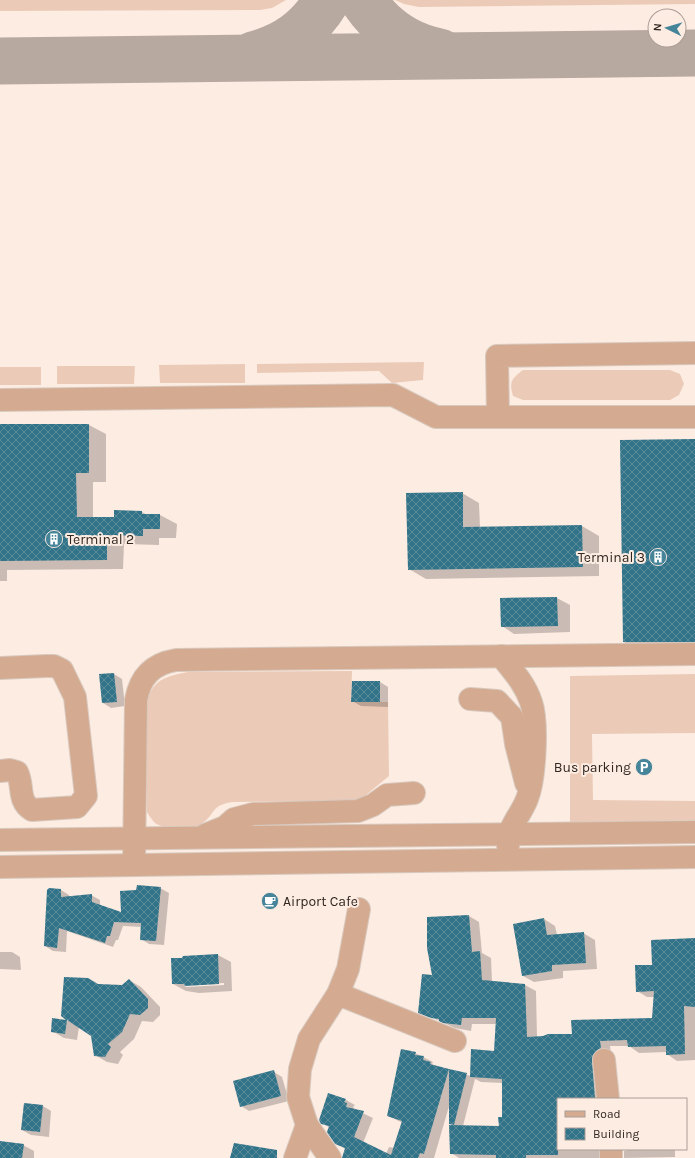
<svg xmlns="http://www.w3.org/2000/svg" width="695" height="1158" font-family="Karla,sans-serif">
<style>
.grass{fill:#ebcbb8}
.shadow{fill:#0003;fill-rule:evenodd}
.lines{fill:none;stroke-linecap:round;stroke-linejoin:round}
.taxiway{stroke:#b7a8a0;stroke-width:47}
.building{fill:url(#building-cross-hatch)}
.minor-casing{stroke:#d8c9bf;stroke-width:24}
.minor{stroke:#d4ab91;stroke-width:22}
.labels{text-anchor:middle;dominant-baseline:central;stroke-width:4;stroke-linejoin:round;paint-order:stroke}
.poi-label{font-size:14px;fill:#312721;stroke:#fdece2;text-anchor:start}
</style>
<defs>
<pattern id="building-cross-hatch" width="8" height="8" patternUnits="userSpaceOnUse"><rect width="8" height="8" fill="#317388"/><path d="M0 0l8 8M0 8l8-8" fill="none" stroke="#5c8a98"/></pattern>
</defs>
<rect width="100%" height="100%" fill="#fdece2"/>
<g class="grass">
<polygon points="0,0 286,0 272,8 260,10 0,11"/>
<polygon points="395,0 695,0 695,4 419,7 404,4"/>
<polygon points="424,362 423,380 392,383 379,371 257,373 257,364"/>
<polygon points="245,364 245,383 160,383 159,365"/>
<polygon points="57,366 135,366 134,384 57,384"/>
<rect x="0" y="367" width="41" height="18"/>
<path d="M523,370h147l10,4 4,10 -5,11 -9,5h-147l-10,-4c-4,-14 -2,-17 10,-26z"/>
<path d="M352,671l-1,31h37l1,74 -23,19 -12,6 -122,1c-23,4 -16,13 -31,22 -9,6 -40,6 -47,-2 -3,-3 -5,-7 -7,-10l-2,-101c5,-29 15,-34 43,-39z"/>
<polygon points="695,674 695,733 592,734 593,800 695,801 695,820 570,823 570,676"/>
</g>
<g class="shadow">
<polygon points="0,425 89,425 106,434 106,482 93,482 93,518 115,518 115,511 142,512 147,515 160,515 177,524 176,538 159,538 159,545 124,544 123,569 7,570 7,581 0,581"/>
<polygon points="695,440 695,651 641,652 624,642"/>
<polygon points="462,493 479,503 480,528 582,526 599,536 599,576 426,579 409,569"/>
<polygon points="557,598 570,605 570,632 514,634 502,626 501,599"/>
<polygon points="114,674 122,679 125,706 111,708 103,703"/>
<polygon points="380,682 388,687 388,707 361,706 352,701"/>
<polygon points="160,888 169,893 164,945 149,944 141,939 142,927 123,926 118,940 116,940 113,947 67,931 66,952 53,951 45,946 61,890 69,895 69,897 91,895 100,900 100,906 122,913"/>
<path d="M469,916l10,6 3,31 9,5 1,24 33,3 11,6 1,46 36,-2 80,-16 2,-22h-8l-10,-6 16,-25 42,-27v121l-18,1 -10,-7v-2l-28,1 -10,-7h-19l1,8 -6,45h-47v50h52v9h-151l-8,-5 4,-27 -5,-2v-21l-16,55h-87l-1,-9 -10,-6 -7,-16 -7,-4 7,-29 17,6 9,5 -2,2 3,3 17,8 -10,25 23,11 3,-7 6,1 8,-25 -15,-7 27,-63 18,9 -1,2 5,3 34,9 24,-24 2,-28h-25l-1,7 -16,-3 -35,-16 13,-36zM475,1079l6,3 22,1v35l-3,9 -37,-1z"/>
<polygon points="544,919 555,926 557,935 583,933 595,940 597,969 563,971 563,978 534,982 523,976"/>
<polygon points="0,952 12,952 20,957 21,970 0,969"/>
<path d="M218,955l13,7 1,29 -33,2 -13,-2 -13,-7zM224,983v2l-38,2 -2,-2z"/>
<polygon points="129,980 141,987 160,1007 160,1015 153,1022 142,1021 134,1039 120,1052 123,1055 118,1064 107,1062 95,1055 92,1036 79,1027 77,1040 64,1038 52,1031 53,1020 70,1021 99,985 122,986"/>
<polygon points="274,1072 282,1077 289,1101 249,1111 241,1106"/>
<polygon points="43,1106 51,1111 49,1137 31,1135 22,1130"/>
<polygon points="0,1142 23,1145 34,1151 34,1158 0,1158"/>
<polygon points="632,1149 675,1149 675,1157 624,1158 624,1151"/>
</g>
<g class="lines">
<g class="taxiway">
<path d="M363,0c18,27 44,46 77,52"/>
<path d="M253,55c33,-9 56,-25 74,-55"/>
<polyline points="0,61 695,53"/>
</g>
</g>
<g class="building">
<polygon points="0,424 89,424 89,473 76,473 77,517 114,517 114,510 142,511 142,514 160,514 160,529 143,529 143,536 107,535 107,560 0,561"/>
<polygon points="695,439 695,642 623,642 620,440"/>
<polygon points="463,492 463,527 582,525 583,567 408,570 406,493"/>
<polygon points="557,597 558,626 501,627 500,598"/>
<polygon points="114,673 117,702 102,703 99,674"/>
<polygon points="352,681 380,681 380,702 351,702"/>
<polygon points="137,885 161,887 156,941 140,940 141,923 114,922 110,936 107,936 105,943 59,928 57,948 44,946 47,890 49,888 61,889 61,897 92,894 92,902 121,912 120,891 136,890"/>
<polygon points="469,915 472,952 480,951 482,980 525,984 527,1037 543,1036 548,1034 572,1034 571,1020 652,1018 654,991 636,992 635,965 652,965 651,940 695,938 695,1007 684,1006 685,1054 666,1055 666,1046 628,1047 627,1040 600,1041 601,1048 593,1055 592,1061 595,1099 558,1099 558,1155 526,1155 526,1158 496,1158 496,1155 450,1154 449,1125 499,1126 498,1117 502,1117 502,1079 470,1077 471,1049 494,1051 496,1018 462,1018 461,1025 443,1023 439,1021 439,1019 431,1018 418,1013 422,974 432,975 427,948 427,917"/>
<polygon points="544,918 547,935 584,932 586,963 552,965 552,971 522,976 513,924"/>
<polygon points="218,954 219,984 185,986 184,984 172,984 171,958 182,958 183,956"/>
<polygon points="64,977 88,978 98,984 122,985 129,979 148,999 148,1008 140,1015 130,1014 122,1032 108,1044 111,1047 105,1057 94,1056 91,1036 67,1020 65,1034 51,1032 52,1018 66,1020 61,1016"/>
<polygon points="401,1049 416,1052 415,1055 424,1056 423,1060 431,1062 430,1064 449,1069 424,1154 420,1153 418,1158 342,1158 345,1148 335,1144 327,1132 329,1126 321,1124 319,1120 328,1093 346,1099 344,1102 347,1103 346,1107 364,1111 354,1137 391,1155 402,1121 387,1116"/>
<polygon points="449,1069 467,1073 454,1125 449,1124"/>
<polygon points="274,1070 281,1096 240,1107 233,1081"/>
<polygon points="24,1103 43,1105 40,1132 21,1130"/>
<polygon points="0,1141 24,1144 22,1158 0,1158"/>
<polygon points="234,1143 277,1150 277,1158 230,1158"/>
</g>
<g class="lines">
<defs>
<g id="minor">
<polyline points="0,400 393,395 436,417 695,417"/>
<polyline points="498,417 497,356 695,353"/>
<path d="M501,656c12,15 24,28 30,46 7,20 4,77 -4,97 -4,11 -15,25 -18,35 -1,3 0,8 -1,12"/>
<path d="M0,668l46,-2h8l8,4 13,27 11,99 -9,11 -45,3c-15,-9 -8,-25 -15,-38l-7,-2 -10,1"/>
<polyline points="470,699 497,701 512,717 516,744 526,783"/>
<polyline points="205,835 225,827 234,819 253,814 358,811 373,805 387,795 414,793"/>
<polyline points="0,840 695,832"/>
<path d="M134,865l2,-165c4,-23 16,-36 40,-40l519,-6"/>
<polyline points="0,867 695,857"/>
<polyline points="338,994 455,1041"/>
<polyline points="604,1060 608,1099"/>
<polyline points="611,1149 611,1158"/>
<polyline points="295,1158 307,1125"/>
<polyline points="330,1158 307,1125 298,1097 300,1069 309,1039 338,994 348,969 359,909"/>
</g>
</defs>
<use href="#minor" class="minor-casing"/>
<use href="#minor" class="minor"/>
</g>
<defs>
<symbol id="building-disc" viewBox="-11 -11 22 22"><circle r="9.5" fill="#458499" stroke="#fdece2"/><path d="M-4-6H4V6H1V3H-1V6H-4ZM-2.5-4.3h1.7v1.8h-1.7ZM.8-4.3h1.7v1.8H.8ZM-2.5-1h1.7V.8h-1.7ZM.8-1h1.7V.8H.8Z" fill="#fff"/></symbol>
<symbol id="parking-disc" viewBox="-11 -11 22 22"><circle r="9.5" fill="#458499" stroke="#fdece2"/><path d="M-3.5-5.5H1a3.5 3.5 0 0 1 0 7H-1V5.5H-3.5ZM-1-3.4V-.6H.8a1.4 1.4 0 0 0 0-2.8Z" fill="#fff"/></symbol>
<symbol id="cafe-disc" viewBox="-11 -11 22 22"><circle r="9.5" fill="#458499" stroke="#fdece2"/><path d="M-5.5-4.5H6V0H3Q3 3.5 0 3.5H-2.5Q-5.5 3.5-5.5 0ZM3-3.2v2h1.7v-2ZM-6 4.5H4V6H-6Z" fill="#fff"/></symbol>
</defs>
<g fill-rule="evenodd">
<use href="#building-disc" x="44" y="529" width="20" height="20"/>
<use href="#building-disc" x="648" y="547" width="20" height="20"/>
<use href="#parking-disc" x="634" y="757" width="20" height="20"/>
<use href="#cafe-disc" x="260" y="891" width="20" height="20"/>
</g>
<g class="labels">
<g class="poi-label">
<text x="67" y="539">Terminal 2</text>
<text x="645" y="557" text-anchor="end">Terminal 3</text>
<text x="631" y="767" text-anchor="end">Bus parking</text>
<text x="283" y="901">Airport Cafe</text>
</g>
</g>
<rect x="557" y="1098" width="130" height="52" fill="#fdece2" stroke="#ab9d95"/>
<rect x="565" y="1111" width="20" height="6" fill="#d4ab91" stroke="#ab9d95"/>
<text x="593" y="1118" font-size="12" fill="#312721">Road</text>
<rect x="565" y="1128" width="20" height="12" fill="url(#building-cross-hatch)" stroke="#ab9d95"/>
<text x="593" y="1138" font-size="12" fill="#312721">Building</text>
<g transform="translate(667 28) rotate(275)"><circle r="19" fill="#fdece2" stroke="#ab9d95"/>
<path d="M0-3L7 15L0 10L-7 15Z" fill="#458499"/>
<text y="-6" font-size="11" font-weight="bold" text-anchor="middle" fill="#312721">N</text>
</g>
</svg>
